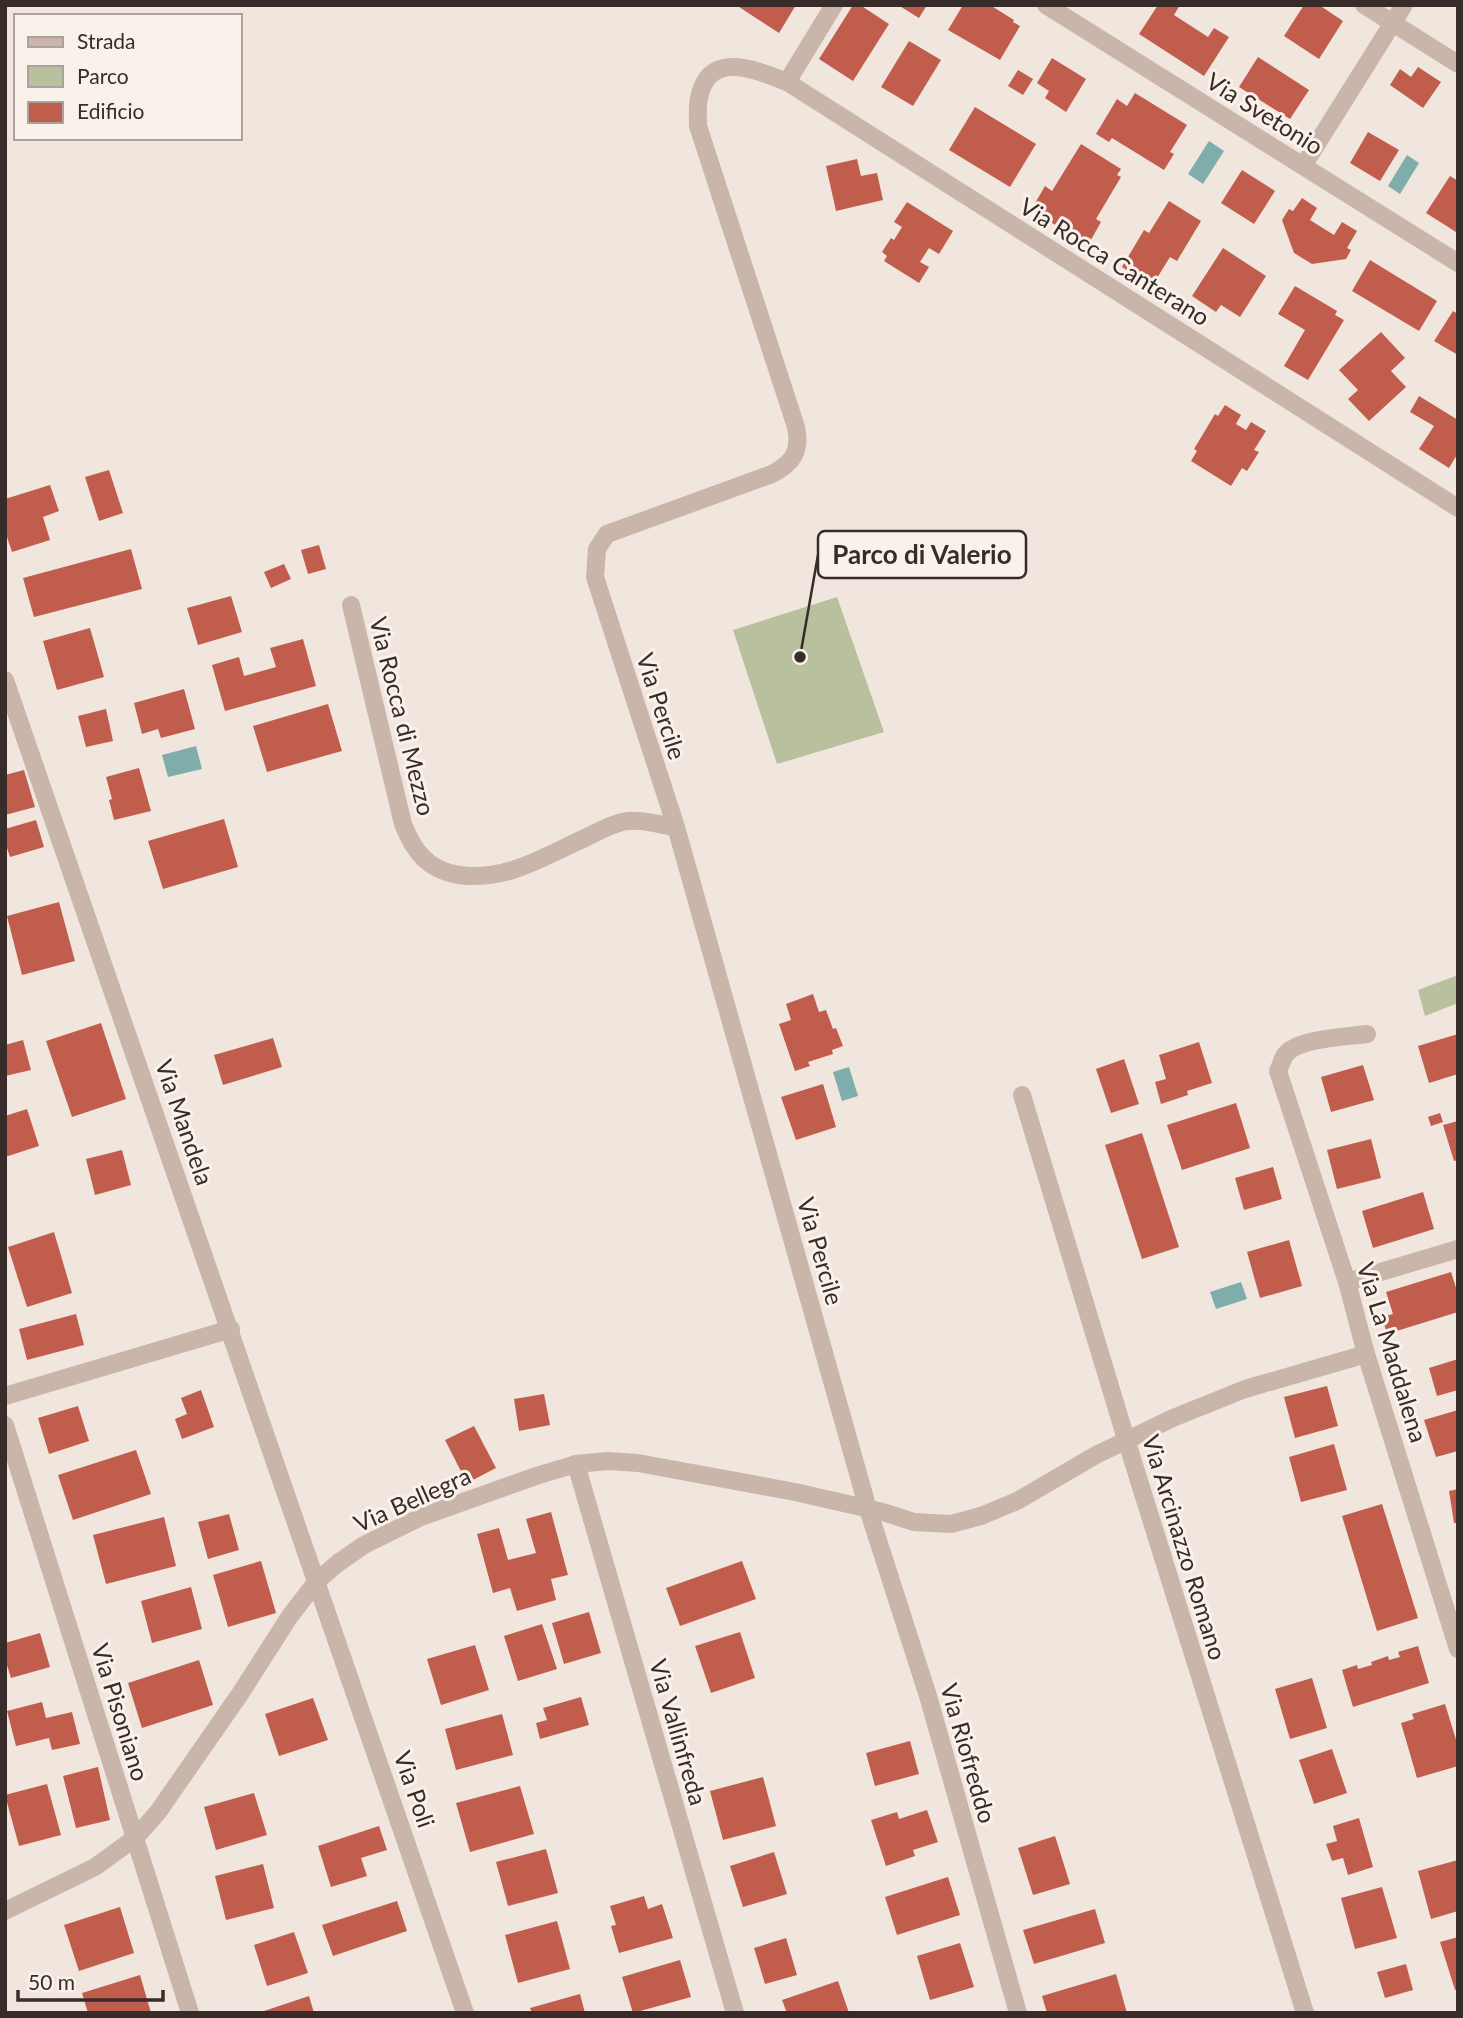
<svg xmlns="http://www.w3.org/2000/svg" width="1463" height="2018" font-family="Lato,sans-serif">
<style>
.green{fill:#b8c09e}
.water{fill:#7eadab}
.building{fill:#c05d4d}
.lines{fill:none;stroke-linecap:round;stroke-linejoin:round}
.minor{stroke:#c9b5aa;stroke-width:18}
.labels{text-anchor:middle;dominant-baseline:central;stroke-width:6;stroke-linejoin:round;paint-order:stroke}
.street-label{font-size:24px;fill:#372c29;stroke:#f9f1ea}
.leader{fill:none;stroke:#372c29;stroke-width:2.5}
.callout-dot{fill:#372c29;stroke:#f9f1ea;stroke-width:2.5}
.callout{fill:#f9f1ea;stroke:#372c29;stroke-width:2.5}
.callout-label{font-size:26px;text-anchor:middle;font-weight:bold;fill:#372c29}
</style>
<rect width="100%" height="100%" fill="#f1e6de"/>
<g class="green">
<polygon points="837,597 884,732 777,764 733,630"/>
<polygon points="1458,975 1458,1003 1425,1016 1418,990"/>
</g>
<g class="water">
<polygon points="1209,141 1224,151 1203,184 1188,174"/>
<polygon points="1407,155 1419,163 1400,194 1388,186"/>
<polygon points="196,746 202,769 168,777 162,755"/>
<polygon points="849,1067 858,1096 842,1101 833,1072"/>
<polygon points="1241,1282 1247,1299 1216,1309 1210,1292"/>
</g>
<g class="building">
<polygon points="736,5 796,5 779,33"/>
<polygon points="853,5 860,5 889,24 853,81 819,59"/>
<polygon points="898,5 927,5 919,18"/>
<polygon points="963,5 990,5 1014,20 1013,22 1020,26 1000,60 948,30"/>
<polygon points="1158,5 1180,5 1174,15 1208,37 1214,28 1229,37 1204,76 1139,34"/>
<polygon points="1304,5 1319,5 1343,21 1319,59 1284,36"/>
<polygon points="909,41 941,60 913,106 881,87"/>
<polygon points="1258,57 1309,90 1290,119 1239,87"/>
<polygon points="1052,58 1086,79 1066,112 1045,98 1049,91 1037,83"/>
<polygon points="1418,67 1441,82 1423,108 1390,85 1400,69 1411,77"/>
<polygon points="1018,70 1033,79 1023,95 1008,86"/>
<polygon points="1135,93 1187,125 1170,152 1174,154 1164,170 1112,138 1109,142 1096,134 1117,99 1127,106"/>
<polygon points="975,107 1036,144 1010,187 949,150"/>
<polygon points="1368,132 1399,150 1380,181 1350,163"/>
<polygon points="1081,144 1121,169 1117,175 1121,177 1096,219 1101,222 1088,245 1031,210 1045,186 1052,191"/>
<polygon points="857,159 861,176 877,173 883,200 836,211 826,166"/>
<polygon points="1242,170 1275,191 1254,224 1221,203"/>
<polygon points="1450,176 1458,181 1456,232 1426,213"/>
<polygon points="1302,198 1317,208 1310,220 1334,235 1342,222 1357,231 1347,248 1351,250 1346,259 1312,264 1294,253 1282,220 1289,209 1293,211"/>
<polygon points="1169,201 1201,221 1177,261 1170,257 1152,286 1122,267 1144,230 1149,233"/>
<polygon points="907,202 953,231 939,254 929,248 920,262 929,267 919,283 884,261 887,256 882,252 891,238 894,240 902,227 894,222"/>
<polygon points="1223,248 1266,276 1240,317 1221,305 1216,312 1192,296"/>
<polygon points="1370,260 1437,301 1419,331 1352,291"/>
<polygon points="1295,286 1337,311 1335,315 1344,320 1308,380 1284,366 1305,330 1278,314"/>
<polygon points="1453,311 1458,314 1458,355 1434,341"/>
<polygon points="1381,332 1405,358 1391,371 1406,387 1369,421 1348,399 1358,390 1339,370"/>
<polygon points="1419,396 1458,420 1458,453 1449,468 1419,449 1434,426 1410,412"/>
<polygon points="1225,405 1241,415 1236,424 1246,430 1251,422 1266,431 1254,450 1259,452 1247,471 1242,468 1231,486 1191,461 1197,451 1194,449 1215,414 1218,416"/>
<polygon points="109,470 123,513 99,521 85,477"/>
<polygon points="50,485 59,511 43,517 50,540 12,552 5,531 5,499"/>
<polygon points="319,545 326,569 308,574 301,550"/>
<polygon points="131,549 142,589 34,617 23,578"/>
<polygon points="284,564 291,579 271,588 264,572"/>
<polygon points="231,596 242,632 198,645 187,608"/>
<polygon points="90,628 104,677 57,690 43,641"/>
<polygon points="303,639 316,686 225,711 212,665 239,657 244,676 276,667 270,648"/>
<polygon points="184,689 195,729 161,738 158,729 142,734 134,703"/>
<polygon points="328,704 342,751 267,772 253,726"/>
<polygon points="106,709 113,741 86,747 78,716"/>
<polygon points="139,768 151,811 114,820 109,800 112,799 106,777"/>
<polygon points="24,770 35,807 5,815 5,775"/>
<polygon points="224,819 238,867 163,889 148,841"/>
<polygon points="36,820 44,847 10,857 5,842 5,829"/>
<polygon points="59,902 75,961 22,975 7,916"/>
<polygon points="813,994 819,1012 826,1010 833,1029 836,1028 843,1046 832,1050 833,1054 808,1062 810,1066 795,1071 779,1024 791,1020 786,1004"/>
<polygon points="101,1023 126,1099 72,1117 46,1041"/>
<polygon points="1458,1034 1458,1074 1429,1083 1418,1046"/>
<polygon points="273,1038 282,1067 223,1085 214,1055"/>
<polygon points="23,1040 31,1070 5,1076 5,1045"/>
<polygon points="1199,1042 1212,1083 1187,1091 1188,1095 1161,1104 1155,1082 1166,1079 1159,1055"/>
<polygon points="1124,1059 1139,1104 1111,1113 1096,1069"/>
<polygon points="1363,1065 1374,1100 1331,1112 1321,1077"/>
<polygon points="823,1084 836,1127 796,1140 781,1097"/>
<polygon points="1236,1103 1250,1148 1182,1170 1167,1125"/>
<polygon points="27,1109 39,1146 5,1157 5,1116"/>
<polygon points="1440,1113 1443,1122 1431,1126 1428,1117"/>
<polygon points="1458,1121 1458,1160 1454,1161 1443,1125"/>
<polygon points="1142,1133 1179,1247 1142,1259 1105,1145"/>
<polygon points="1371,1139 1381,1178 1337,1189 1327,1150"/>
<polygon points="122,1150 131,1185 95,1195 86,1159"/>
<polygon points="1273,1167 1282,1199 1244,1210 1235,1178"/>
<polygon points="1423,1192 1434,1229 1373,1248 1362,1211"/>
<polygon points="54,1232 72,1293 27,1307 8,1247"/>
<polygon points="1289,1240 1302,1286 1260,1298 1247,1252"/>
<polygon points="1451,1272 1458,1294 1458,1312 1387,1334 1382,1317 1393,1314 1386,1292"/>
<polygon points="76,1314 84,1345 27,1360 19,1329"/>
<polygon points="1458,1359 1458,1390 1437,1396 1429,1368"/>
<polygon points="1327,1386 1338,1426 1295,1438 1284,1397"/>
<polygon points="201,1390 214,1427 182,1439 175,1419 187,1414 181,1398"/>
<polygon points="544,1394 550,1425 519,1431 514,1399"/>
<polygon points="78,1406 89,1441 49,1454 38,1418"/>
<polygon points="1458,1410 1458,1451 1436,1457 1424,1420"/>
<polygon points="474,1426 496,1468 467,1483 445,1440"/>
<polygon points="1334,1444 1347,1490 1301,1502 1289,1457"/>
<polygon points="136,1450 151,1494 73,1520 58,1475"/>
<polygon points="1458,1489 1458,1523 1454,1523 1449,1491"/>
<polygon points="1382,1504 1418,1618 1377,1631 1342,1516"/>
<polygon points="551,1512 568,1575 551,1579 556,1600 517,1611 510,1588 493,1593 477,1534 499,1528 508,1560 536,1553 526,1519"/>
<polygon points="229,1514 239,1550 208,1559 198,1522"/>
<polygon points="164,1517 176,1566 106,1584 93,1535"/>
<polygon points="261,1561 276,1613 228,1627 213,1575"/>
<polygon points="742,1561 756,1599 680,1626 666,1588"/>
<polygon points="191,1587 202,1629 152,1643 141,1601"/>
<polygon points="589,1612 601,1653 564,1664 552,1623"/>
<polygon points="542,1624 557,1669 518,1681 504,1636"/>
<polygon points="740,1632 755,1678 711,1693 695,1646"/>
<polygon points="40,1633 50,1667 11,1678 5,1659 5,1643"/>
<polygon points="475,1645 489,1690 441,1705 427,1659"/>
<polygon points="1418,1646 1429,1683 1353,1707 1342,1670 1357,1665 1358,1669 1372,1665 1371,1662 1388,1656 1389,1660 1400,1657 1398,1652"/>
<polygon points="199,1660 213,1705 142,1728 128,1683"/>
<polygon points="1312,1678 1327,1728 1290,1739 1275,1689"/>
<polygon points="581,1697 589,1725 540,1739 536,1723 547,1720 543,1708"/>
<polygon points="313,1698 328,1740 279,1756 265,1714"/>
<polygon points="42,1702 46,1718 72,1712 80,1744 52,1750 49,1738 16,1746 7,1711"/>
<polygon points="1445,1704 1458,1746 1458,1766 1417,1778 1401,1723 1414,1719 1412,1714"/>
<polygon points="502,1714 513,1755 456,1770 445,1729"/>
<polygon points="910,1741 919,1774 875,1786 866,1753"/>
<polygon points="1332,1749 1347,1793 1314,1804 1299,1760"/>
<polygon points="98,1767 110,1820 76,1828 63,1776"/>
<polygon points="763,1777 776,1826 723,1840 710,1791"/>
<polygon points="47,1784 61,1835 19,1846 5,1795"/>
<polygon points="520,1786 534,1834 470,1852 456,1803"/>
<polygon points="254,1793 267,1835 216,1850 204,1807"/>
<polygon points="927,1810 938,1842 913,1850 915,1856 886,1866 871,1820 897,1812 899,1819"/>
<polygon points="1359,1818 1373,1867 1348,1875 1343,1858 1332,1861 1326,1844 1337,1841 1333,1826"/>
<polygon points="379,1826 387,1850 361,1858 367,1876 331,1887 318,1846"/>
<polygon points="1055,1836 1070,1884 1033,1895 1018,1848"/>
<polygon points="546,1849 558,1893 508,1906 496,1862"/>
<polygon points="774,1852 787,1894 743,1907 730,1866"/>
<polygon points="1458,1860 1458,1911 1431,1919 1418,1871"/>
<polygon points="263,1864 274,1908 226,1920 215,1876"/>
<polygon points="948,1877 960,1915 897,1935 885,1897"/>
<polygon points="1382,1887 1397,1938 1355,1949 1341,1898"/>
<polygon points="644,1896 648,1909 662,1904 673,1938 619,1953 611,1926 616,1925 610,1906"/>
<polygon points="397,1901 407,1931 333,1956 322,1925"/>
<polygon points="120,1907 134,1953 79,1971 64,1925"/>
<polygon points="1095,1909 1105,1943 1034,1964 1023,1930"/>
<polygon points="557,1921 570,1969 518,1983 505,1935"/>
<polygon points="294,1932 308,1973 267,1986 254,1945"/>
<polygon points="1458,1937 1458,1989 1455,1990 1440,1942"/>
<polygon points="786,1938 797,1975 765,1984 754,1948"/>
<polygon points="960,1943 974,1987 930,2000 917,1956"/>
<polygon points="680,1960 691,1997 633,2013 622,1977"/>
<polygon points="1406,1964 1413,1990 1385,1998 1377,1972"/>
<polygon points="1116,1974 1127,2013 1047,2013 1042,1996"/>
<polygon points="140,1975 151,2013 88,2013 82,1993"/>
<polygon points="838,1981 849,2013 787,2013 782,2000"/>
<polygon points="580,1994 585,2013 532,2013 530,2008"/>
<polygon points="309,1996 314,2013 261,2013 261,2012"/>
</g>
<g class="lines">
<g class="minor">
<polyline points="1046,5 1458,263"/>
<polyline points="1364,5 1458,64"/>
<polyline points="787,82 834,5"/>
<polyline points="1303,166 1404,5"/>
<path d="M351,605l52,219c11,28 25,46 56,51 47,7 88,-20 128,-38 12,-6 23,-12 35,-15 19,-4 36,3 54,5"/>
<polyline points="5,680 465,2013"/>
<path d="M1367,1034c-21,3 -69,4 -82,21 -3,5 -5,12 -7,16l69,211 19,72 92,295"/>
<polyline points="1022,1095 1126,1439 1305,2013"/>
<polyline points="1347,1282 1458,1249"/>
<polyline points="5,1396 231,1329"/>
<polyline points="5,1425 190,2013"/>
<polyline points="576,1464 735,2013"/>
<polyline points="5,1911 95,1867 135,1838 158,1812 240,1694 290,1616 317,1581 338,1563 364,1545 421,1517 536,1476 576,1464 608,1461 638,1463 795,1492 883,1512 914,1522 951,1524 981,1516 1017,1501 1096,1455 1173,1418 1245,1389 1366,1354"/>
<path d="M1018,2013l-90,-317 -60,-187 -192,-682 -81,-250 2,-28 10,-15 165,-60c21,-11 29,-23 24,-47l-98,-301c0,-9 -1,-19 1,-28 10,-49 57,-28 88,-16l671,426"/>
</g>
</g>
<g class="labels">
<g class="street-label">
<text transform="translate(1265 113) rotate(32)">Via Svetonio</text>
<text transform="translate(1115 261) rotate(32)">Via Rocca Canterano</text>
<text transform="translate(662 706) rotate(72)">Via Percile</text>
<text transform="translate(403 716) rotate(76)">Via Rocca di Mezzo</text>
<text transform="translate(185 1122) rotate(71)">Via Mandela</text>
<text transform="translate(821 1251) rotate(74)">Via Percile</text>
<text transform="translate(1393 1352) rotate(73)">Via La Maddalena</text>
<text transform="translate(412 1499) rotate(-24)">Via Bellegra</text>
<text transform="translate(1185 1547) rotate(73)">Via Arcinazzo Romano</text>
<text transform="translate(121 1712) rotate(73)">Via Pisoniano</text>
<text transform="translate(679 1732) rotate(74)">Via Vallinfreda</text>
<text transform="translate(969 1753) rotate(74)">Via Riofreddo</text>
<text transform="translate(415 1789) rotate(71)">Via Poli</text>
</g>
</g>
<path class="leader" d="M800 657L818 555"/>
<circle class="callout-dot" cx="800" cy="657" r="7"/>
<rect class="callout" x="818" y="531" width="208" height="47" rx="7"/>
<g class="callout-label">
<text x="922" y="564">Parco di Valerio</text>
</g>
<rect width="1463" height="2018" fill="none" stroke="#372c29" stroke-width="14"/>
<rect x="14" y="14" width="228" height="126" fill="#f9f1ea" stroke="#aba29d" stroke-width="2"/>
<rect x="28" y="37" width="35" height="10" fill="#c9b5aa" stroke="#aba29d" stroke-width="2"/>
<text x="77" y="49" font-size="21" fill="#372c29">Strada</text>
<rect x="28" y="66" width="35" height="21" fill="#b8c09e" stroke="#aba29d" stroke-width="2"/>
<text x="77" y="84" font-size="21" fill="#372c29">Parco</text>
<rect x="28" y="102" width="35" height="21" fill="#c05d4d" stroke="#aba29d" stroke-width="2"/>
<text x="77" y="119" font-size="21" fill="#372c29">Edificio</text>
<path d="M18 1990v10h145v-10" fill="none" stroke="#372c29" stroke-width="3.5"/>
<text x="28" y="1990" font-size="21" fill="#372c29" stroke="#f9f1ea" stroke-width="5" paint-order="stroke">50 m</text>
</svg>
